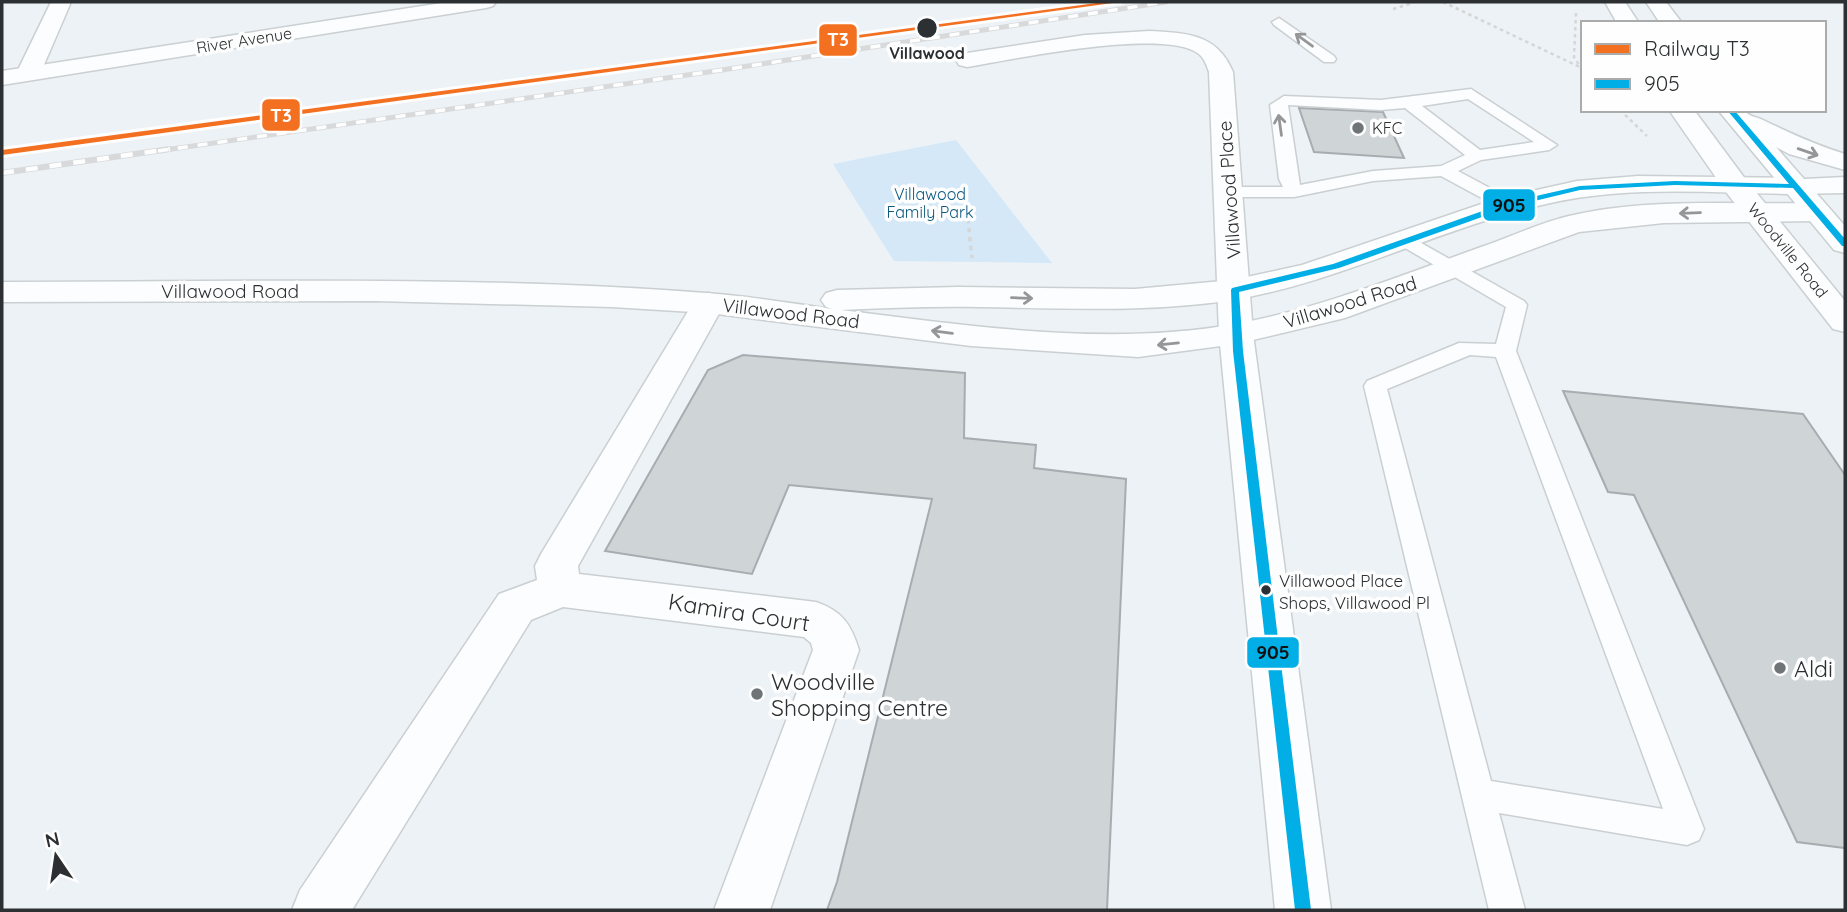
<svg xmlns="http://www.w3.org/2000/svg" width="1847" height="912" font-family="Quicksand,sans-serif">
<style>
.green{fill:#d4e8f7}
.building{fill:#cfd4d7;stroke:#a8acb0;stroke-width:2}
.lines{fill:none;stroke-linecap:round;stroke-linejoin:round}
.service-casing{stroke:#cacfd1;stroke-width:3}
.minor-casing{stroke:#cacfd1;stroke-width:3}
.tertiary-casing{stroke:#cacfd1;stroke-width:3}
.secondary-casing{stroke:#cacfd1;stroke-width:3}
.primary-casing{stroke:#cacfd1;stroke-width:3}
.path-far1{stroke:#d4d6d7;stroke-width:2.5;stroke-dasharray:3.5 3.5;stroke-linecap:butt}
.path{stroke:#d4d6d7;stroke-width:3.5;stroke-dasharray:4.5 4.5;stroke-linecap:butt}
.service{fill:#fcfdfe;fill-rule:evenodd}
.minor{fill:#fcfdfe;fill-rule:evenodd}
.tertiary{fill:#fcfdfe;fill-rule:evenodd}
.secondary{fill:#fcfdfe;fill-rule:evenodd}
.primary{fill:#fcfdfe;fill-rule:evenodd}
.rail-far1-casing{stroke:#d8d9da;stroke-width:5}
.rail-casing{stroke:#d8d9da;stroke-width:6}
.rail-far1{stroke:#fefefe;stroke-width:3.5;stroke-dasharray:10;stroke-linecap:butt}
.rail{stroke:#fefefe;stroke-width:4.5;stroke-dasharray:12;stroke-linecap:butt}
.bus-1-casing{stroke:#fefefe;stroke-width:6}
.bus-1{fill:#02aee6;fill-rule:evenodd}
.rail-1-casing{stroke:#fefefe;stroke-width:6}
.rail-1{fill:#f37021;fill-rule:evenodd}
.oneway{stroke:#949698}
.stop-dot{fill:#2c3032;stroke:#fefefe;stroke-width:2.5}
.poi-dot{fill:#6f7477;stroke:#fefefe;stroke-width:2.5}
.labels{text-anchor:middle;dominant-baseline:central;stroke-width:7;stroke-linejoin:round;paint-order:stroke}
.far-street-label{font-size:16px;fill:#2c3032;stroke:#fefefe}
.far-stop-label{font-size:16px;font-weight:bold;fill:#2c3032;stroke:#fefefe}
.far-poi-label{font-size:16px;fill:#2c3032;stroke:#fefefe;text-anchor:start}
.far-park-label{font-size:16px;fill:#0b5980;stroke:#fefefe}
.bus-label{font-size:17px;fill:#2c3032;stroke:#fefefe;text-anchor:start}
.street-label{font-size:19px;fill:#2c3032;stroke:#fefefe}
.near-street-label{font-size:23px;fill:#2c3032;stroke:#fefefe}
.near-poi-label{font-size:23px;fill:#2c3032;stroke:#fefefe;text-anchor:start}
.line-badge{stroke:#fefefe;stroke-width:2.5}
.badge-label{font-size:19px;text-anchor:middle;font-weight:bold;fill:#fff}
.pale-badge-label{font-size:19px;text-anchor:middle;font-weight:bold;fill:#111}
</style>
<rect width="100%" height="100%" fill="#ecf2f6"/>
<polygon class="green" points="956,140 1052,263 894,261 833,164"/>
<g class="building">
<polygon points="1299,108 1383,112 1404,158 1314,152"/>
<polygon points="743,355 965,373 964,438 1036,445 1034,468 1126,479 1107,910 827,910 837,882 932,499 789,485 752,574 605,551 708,370"/>
<polygon points="1563,391 1803,414 1845,475 1845,848 1797,842 1634,495 1608,492"/>
</g>
<g class="lines">
<defs>
<g id="service">
<polygon points="1279,18 1334,56 1336,59 1334,62 1324,62 1274,25 1272,22"/>
<path d="M1471,89l86,56 -8,5 -68,10 -23,11 56,30 3,4 -3,4h-12l-61,-33 -68,5 -79,16h-65l-9,-5 9,-5h54l-4,-8 -9,-74 14,-9 97,4zM1468,99l66,43 -54,8 -58,-44zM1288,105l93,5 24,-2 60,47 -24,11 -68,5 -73,14z"/>
<path d="M1407,235l117,66 3,4 -11,46 188,478 -5,11 -12,5 -188,-32 26,97h-36l-125,-524 3,-5 92,-38 37,1 10,-37 -106,-62 -3,-4 3,-4zM1470,355l26,2 167,452 -172,-28 -104,-392z"/>
</g>
<g id="minor">
<polygon points="51,2 71,2 40,74 36,79 20,79 16,74"/>
<path d="M1149,31c37,2 68,2 84,41l20,262 78,576h-56l-56,-576 -10,-262c-3,-9 -6,-17 -15,-21 -40,-21 -180,8 -227,16l-8,-2 -3,-5 3,-5 8,-2 118,-18z"/>
<polygon points="1845,177 1845,193 1794,194 1784,192 1780,186 1784,180"/>
<path d="M709,293l11,3 5,7 -147,263 1,8 237,28c26,9 35,22 43,48l-89,260h-56l99,-260 -2,-7 -7,-6 -241,-30 -32,13 -179,290h-60l8,-20 199,-296 38,-14 -2,-14 6,-12 152,-251 5,-7z"/>
</g>
<path id="tertiary" d="M1638,176l156,2 10,2 4,6 -4,6 -10,2c-82,-1 -167,-9 -248,10 -107,24 -205,78 -314,96 -84,13 -169,8 -253,7 -46,-1 -92,1 -138,3 130,16 265,37 395,14 86,-16 166,-49 248,-78 28,-10 56,-23 85,-30 79,-19 167,-11 248,-13l10,3 4,6 -4,6 -10,3 -153,2 -85,9 -234,86 -109,26 -98,13 -167,-11 -262,-33 -97,-6 -237,-6 -373,1v-20c234,0 470,-7 704,11 42,3 84,10 126,16l-6,-2 -5,-7 5,-7 11,-3 121,-3 177,2 98,-9 69,-15 194,-66 81,-18z"/>
<polygon id="secondary" points="448,2 496,2 493,6 486,8 2,85 2,71"/>
<g id="primary">
<polygon points="1605,2 1625,2 1639,23 1617,23"/>
<polygon points="1646,2 1666,2 1682,23 1660,23"/>
<polygon points="1669,110 1694,110 1746,180 1845,301 1845,332 1833,329 1726,192"/>
<path d="M1718,110h26c5,7 11,6 19,10 29,14 51,24 82,34v16l-56,-16 -13,-7 69,79v27l-11,-3z"/>
</g>
</defs>
<use href="#service" class="service-casing"/>
<use href="#minor" class="minor-casing"/>
<use href="#tertiary" class="tertiary-casing"/>
<use href="#secondary" class="secondary-casing"/>
<use href="#primary" class="primary-casing"/>
<g class="path-far1">
<polyline points="1443,2 1580,67"/>
<polyline points="1393,9 1413,3 1411,2"/>
<polyline points="1576,13 1574,57 1583,71"/>
<polyline points="1620,110 1647,136"/>
</g>
<polyline class="path" points="967,210 972,258"/>
<use href="#service" class="service"/>
<use href="#minor" class="minor"/>
<use href="#tertiary" class="tertiary"/>
<use href="#secondary" class="secondary"/>
<use href="#primary" class="primary"/>
<defs>
<polyline id="rail-far1" points="158,151 722,70 1166,2"/>
<polyline id="rail" points="2,173 170,149"/>
</defs>
<use href="#rail-far1" class="rail-far1-casing"/>
<use href="#rail" class="rail-casing"/>
<use href="#rail-far1" class="rail-far1"/>
<use href="#rail" class="rail"/>
<defs>
<polygon id="bus-1" points="1727,110 1734,110 1845,239 1845,246 1842,246 1793,188 1675,185 1580,190 1510,207 1339,268 1239,292 1243,351 1311,910 1295,910 1233,351 1231,290 1232,288 1333,264 1505,203 1580,186 1675,181 1789,184"/>
</defs>
<use href="#bus-1" class="bus-1-casing"/>
<use href="#bus-1" class="bus-1"/>
<defs>
<polygon id="rail-1" points="1104,2 1120,2 2,155 2,150"/>
</defs>
<use href="#rail-1" class="rail-1-casing"/>
<use href="#rail-1" class="rail-1"/>
</g>
<defs><path id="oneway-shaft" d="M-6 0H5M1.5-3L5.5 0L1.5 3" fill="none" stroke-width="1.6" stroke-linecap="round" stroke-linejoin="round" transform="scale(1.75)"/></defs>
<g class="oneway">
<use href="#oneway-shaft" transform="translate(1304 40) rotate(-144)"/>
<use href="#oneway-shaft" transform="translate(1280 125) rotate(-98)"/>
<use href="#oneway-shaft" transform="translate(1808 152) rotate(19)"/>
<use href="#oneway-shaft" transform="translate(1690 213) rotate(178)"/>
<use href="#oneway-shaft" transform="translate(1022 298) rotate(2)"/>
<use href="#oneway-shaft" transform="translate(942 332) rotate(-173)"/>
<use href="#oneway-shaft" transform="translate(1168 344) rotate(174)"/>
</g>
<g class="stop-dot">
<circle cx="927" cy="28" r="11"/>
<circle cx="1266" cy="590" r="6"/>
</g>
<g class="poi-dot">
<circle cx="1358" cy="128" r="7"/>
<circle cx="1780" cy="668" r="7"/>
<circle cx="757" cy="694" r="7"/>
</g>
<g class="labels">
<g class="far-street-label">
<text transform="translate(244 40) rotate(-9)">River Avenue</text>
<text transform="translate(1788 250) rotate(51)">Woodville Road</text>
</g>
<g class="far-stop-label">
<text x="927" y="53">Villawood</text>
</g>
<g class="far-poi-label">
<text x="1372" y="128">KFC</text>
</g>
<g class="far-park-label">
<text x="930" y="194">Villawood<tspan x="930" dy="18">Family Park</tspan></text>
</g>
<g class="bus-label">
<text x="1279" y="580">Villawood Place<tspan x="1279" dy="22">Shops, Villawood Pl</tspan></text>
</g>
<g class="street-label">
<text transform="translate(1229 190) rotate(-94)">Villawood Place</text>
<text x="230" y="291">Villawood Road</text>
<text transform="translate(1350 302) rotate(-17)">Villawood Road</text>
<text transform="translate(791 313) rotate(7)">Villawood Road</text>
</g>
<g class="near-street-label">
<text transform="translate(739 612) rotate(9)">Kamira Court</text>
</g>
<g class="near-poi-label">
<text x="1794" y="668">Aldi</text>
<text x="771" y="681">Woodville<tspan x="771" dy="26">Shopping Centre</tspan></text>
</g>
</g>
<g class="line-badge">
<rect x="818" y="23" width="40" height="34" rx="7" fill="#f37021"/>
<rect x="261" y="98" width="40" height="34" rx="7" fill="#f37021"/>
<rect x="1482" y="188" width="54" height="34" rx="7" fill="#02aee6"/>
<rect x="1246" y="636" width="54" height="33" rx="7" fill="#02aee6"/>
</g>
<g class="badge-label">
<text x="838" y="46">T3</text>
<text x="281" y="122">T3</text>
</g>
<g class="pale-badge-label">
<text x="1509" y="212">905</text>
<text x="1273" y="659">905</text>
</g>
<rect width="1847" height="912" fill="none" stroke="#2c3032" stroke-width="7"/>
<rect x="1581" y="21" width="245" height="91" fill="#fefefe" stroke="#aaacac" stroke-width="2"/>
<rect x="1595" y="44" width="35" height="10" fill="#f37021" stroke="#aaacac" stroke-width="2"/>
<text x="1644" y="56" font-size="21" fill="#2c3032">Railway T3</text>
<rect x="1595" y="79" width="35" height="10" fill="#02aee6" stroke="#aaacac" stroke-width="2"/>
<text x="1644" y="91" font-size="21" fill="#2c3032">905</text>
<g transform="translate(56 856) rotate(347)" stroke="#fefefe" stroke-width="5" paint-order="stroke">
<path d="M0-5L12 26L0 18L-12 26Z" fill="#2c3032"/>
<text y="-10" font-size="19" font-weight="bold" text-anchor="middle" fill="#2c3032">N</text>
</g>
</svg>
